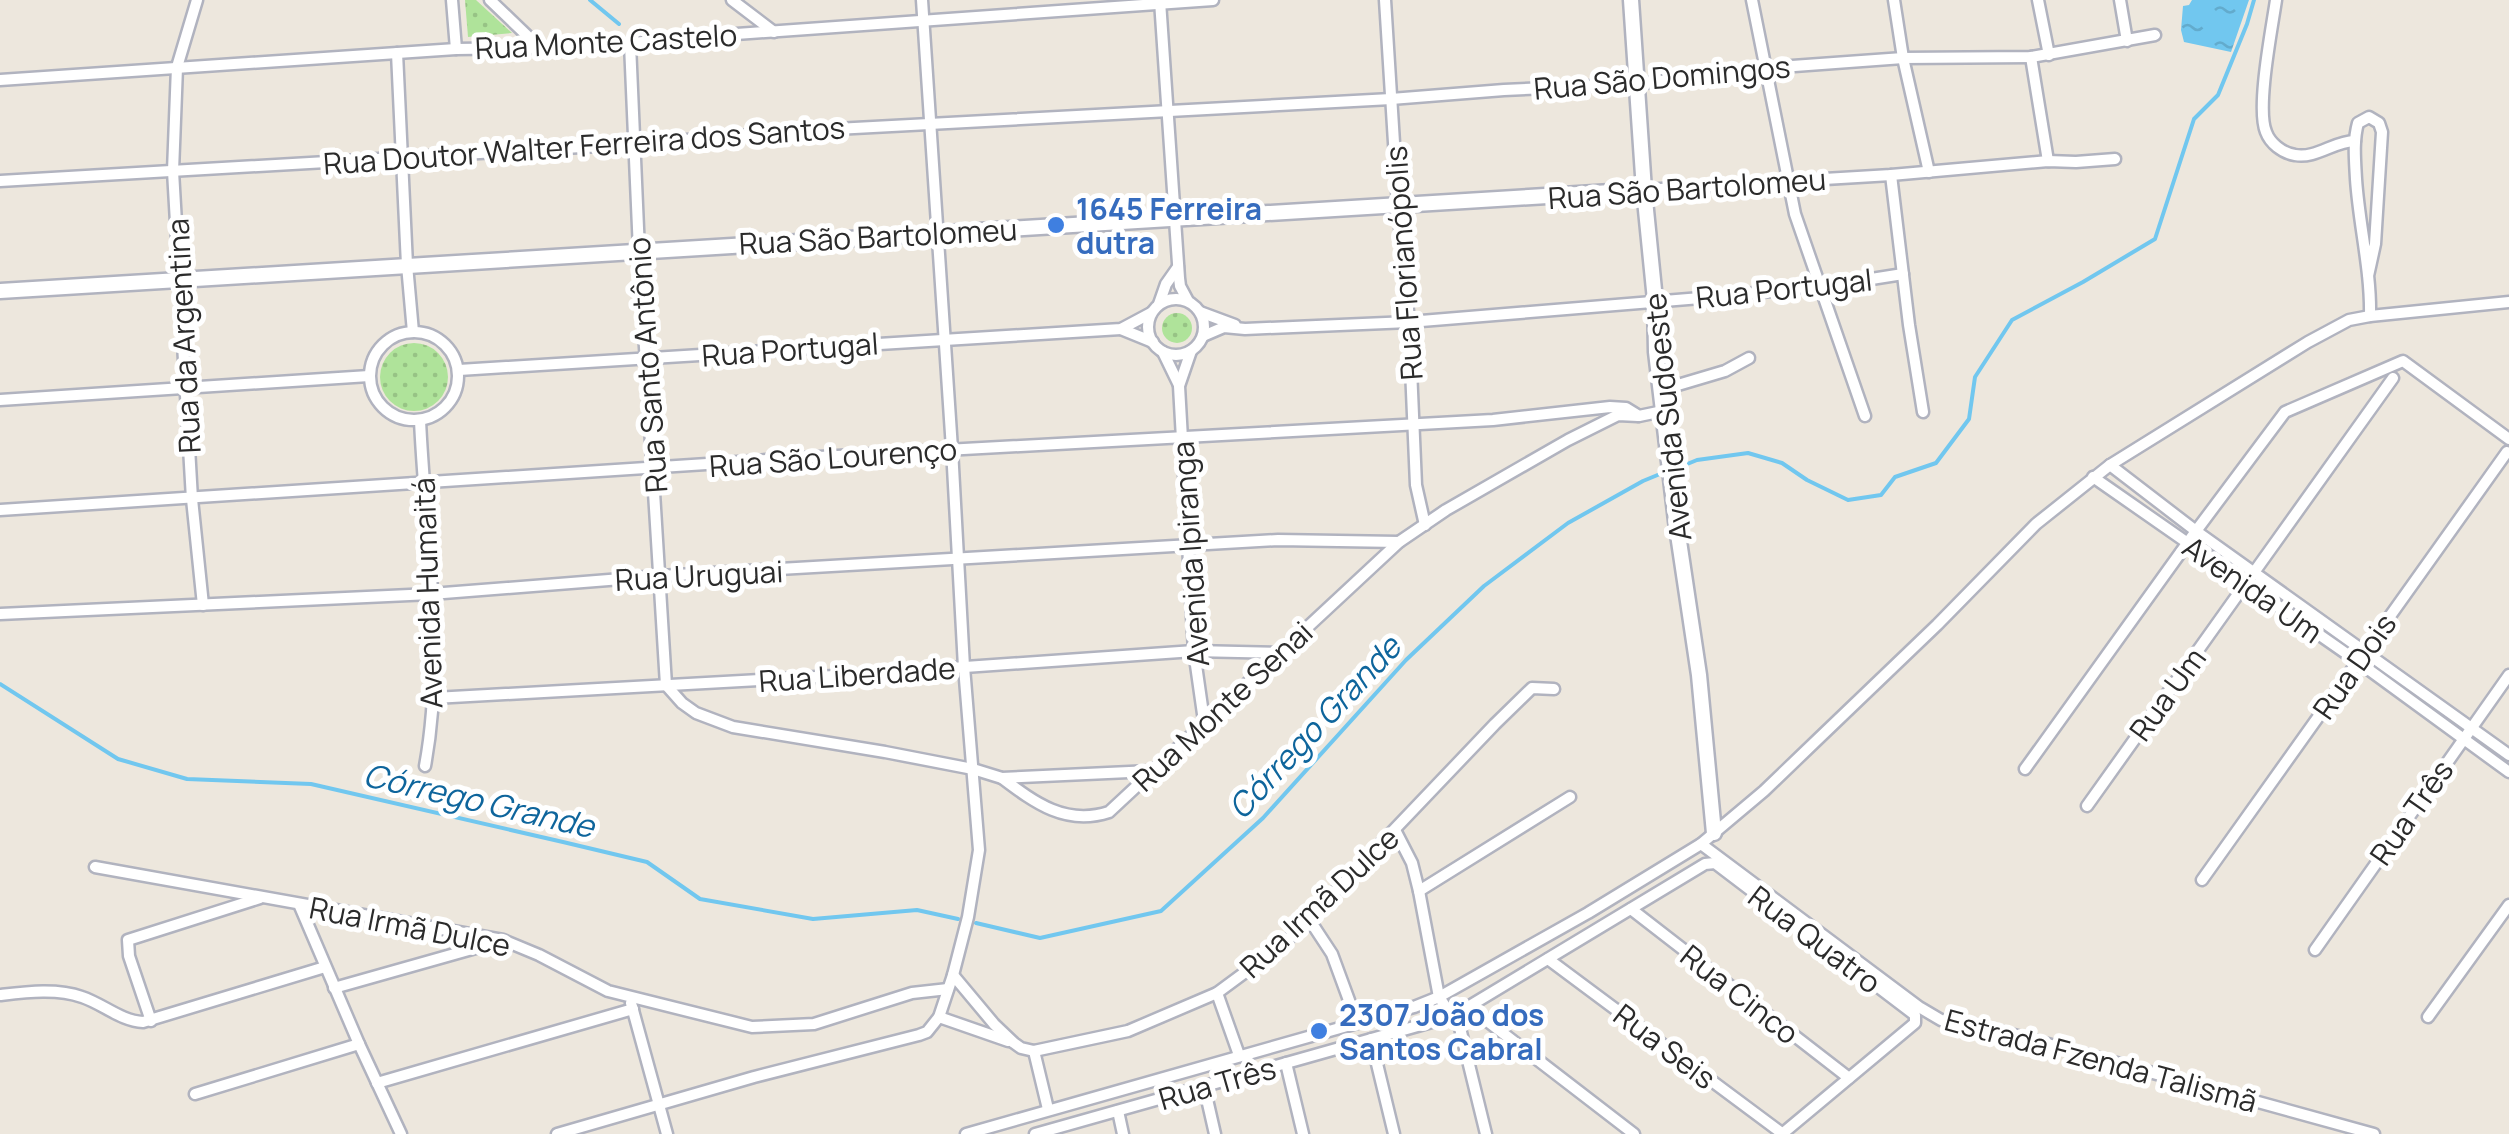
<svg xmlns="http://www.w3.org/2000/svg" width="2509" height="1134" font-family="Manrope,sans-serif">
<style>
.park{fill:url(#park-dots)}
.water{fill:url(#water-ripples)}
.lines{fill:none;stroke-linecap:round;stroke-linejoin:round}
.stream{stroke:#71c7ef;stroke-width:4}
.street-casing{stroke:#b1b3bf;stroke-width:15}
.secondary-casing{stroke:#b1b3bf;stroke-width:19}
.street{stroke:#fff;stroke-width:10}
.secondary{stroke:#fff;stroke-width:14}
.shop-dot{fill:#3f7fe0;stroke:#fff;stroke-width:4}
.labels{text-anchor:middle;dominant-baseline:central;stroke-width:10;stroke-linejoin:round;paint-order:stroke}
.street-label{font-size:30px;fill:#2b2b2b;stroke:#fff}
.shop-label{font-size:30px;font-weight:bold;fill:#366cbe;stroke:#fff;text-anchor:start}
.water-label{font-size:32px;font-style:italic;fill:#0e659c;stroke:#fff}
</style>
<defs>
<pattern id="park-dots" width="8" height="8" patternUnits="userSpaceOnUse" patternTransform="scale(2.5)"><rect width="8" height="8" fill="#afe39a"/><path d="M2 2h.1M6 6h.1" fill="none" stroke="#97c385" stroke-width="1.8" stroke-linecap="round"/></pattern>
<pattern id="water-ripples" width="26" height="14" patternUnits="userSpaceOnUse" patternTransform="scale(2.5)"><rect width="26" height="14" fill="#71c7ef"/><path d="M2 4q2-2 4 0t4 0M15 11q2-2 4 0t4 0" fill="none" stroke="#62abcd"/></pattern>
</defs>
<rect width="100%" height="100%" fill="#ede7dd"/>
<g class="park">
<polygon points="465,0 476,0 512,33 468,37"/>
<circle cx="1177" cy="328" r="15"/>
<circle cx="414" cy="377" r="34"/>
</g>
<polygon class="water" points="2192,0 2249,0 2231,52 2184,42 2181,30 2183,6 2189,5"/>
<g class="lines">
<g class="stream">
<polyline points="590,0 619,24"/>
<polyline points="1680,467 1697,460 1748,453 1782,463 1807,480 1848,500 1881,495 1895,477 1936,463 1969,419 1975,377 2012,320 2083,282 2155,239 2194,119 2218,95 2247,24 2254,0"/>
<polyline points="0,684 118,759 187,779 311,784 563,842 647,862 700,899 813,919 917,910 958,919"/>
<polyline points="976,923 1040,938 1161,911 1263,818 1406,660 1484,586 1568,523 1643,481 1660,474"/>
</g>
<defs>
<g id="street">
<polyline points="197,0 177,67 173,171 192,499 203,605"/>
<polyline points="452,0 456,49"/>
<polyline points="490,0 539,47"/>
<polyline points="732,0 774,32"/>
<polyline points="1385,0 1398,206 1409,322 1416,485 1425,525"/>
<polyline points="1752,0 1795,214 1865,416"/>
<polyline points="1894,0 1903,58 1929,172"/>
<polyline points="2038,0 2049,55"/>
<polyline points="2120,0 2127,41"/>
<path d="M2276,0c-4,28 -20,108 -10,132 4,11 16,21 29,23 21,4 39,-14 60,-14"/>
<polyline points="1160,1 1179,278 1180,286 1188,301"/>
<polyline points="630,44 639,251 666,685 682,703 696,713 733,727 885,752 973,769 1002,778 1151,771"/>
<polyline points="397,53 407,265 413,332"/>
<polyline points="2031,57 2048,161"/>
<polyline points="0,80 456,49 602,47 667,39 1213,0"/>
<polyline points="1891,175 1909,325 1923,412"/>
<polyline points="0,181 634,144 817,130 1391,99 1504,90 1637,84 1766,68 1903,58 2031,57 2155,35"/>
<polyline points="1644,190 1891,175 2048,161 2076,162 2115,159"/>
<path d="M2368,276l7,-32 7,-112 -3,-9 -10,-6 -11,6c-5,18 -3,37 -2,56 3,46 15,91 14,137"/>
<circle cx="1176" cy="327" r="28"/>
<polyline points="1159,304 1166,284 1178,267"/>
<polyline points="1200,312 1235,325"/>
<polyline points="1121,329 1153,342"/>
<circle cx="414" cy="376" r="44"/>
<polyline points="1203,336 1224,327 1245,329 1409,322 1737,295 1865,280 1903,274"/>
<polyline points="1191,351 1179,386 1194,651 1204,721"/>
<polyline points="1163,352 1179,385"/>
<polyline points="459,370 1121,329 1151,313"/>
<polyline points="1661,390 1725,371 1749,358"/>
<polyline points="0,400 369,376"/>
<path d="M420,420c5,115 26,232 5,346"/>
<polyline points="2110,465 2196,531 2509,755"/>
<polyline points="2093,477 2357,661 2509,772"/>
<polyline points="0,510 783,459 1493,420 1610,407 1626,408 1639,416 1663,411"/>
<polyline points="2255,571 2393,378"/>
<polyline points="0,614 431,594 659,576 1278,540 1399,542"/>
<polyline points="434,698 852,675 1194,651 1279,653"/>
<polyline points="2025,769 2196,531 2285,412 2403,361 2509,439"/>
<path d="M1002,778c33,25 64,48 107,34l290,-270 47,-32 122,-70 50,-25 20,1"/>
<polyline points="2087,806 2246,583"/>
<polyline points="1395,830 1412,863 1419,891 1439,997 1460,1028 1486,1134"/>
<polyline points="1701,844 1919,1007 1941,1020 1968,1023 2037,1041 2374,1134"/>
<polyline points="95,867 503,940 539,955 608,991 752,1027 814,1024 912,993 948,989"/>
<polyline points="2202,880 2507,452"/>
<polyline points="1419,891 1570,797"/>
<polyline points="299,904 359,1044 401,1134"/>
<polyline points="1631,909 1849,1078"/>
<polyline points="1309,919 1332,954 1357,1022"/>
<polyline points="2315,950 2509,675"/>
<polyline points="1548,959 1783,1134"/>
<polyline points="953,975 994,1024 1014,1043 1021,1048 1034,1051 1128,1031 1217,993 1282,945 1309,919 1495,724 1532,688 1554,689"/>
<polyline points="334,988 497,942"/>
<polyline points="1217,993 1239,1055"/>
<path d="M0,995c26,-3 57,-7 82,2 21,7 39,24 61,25l182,-55"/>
<polyline points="631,1003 667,1134"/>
<polyline points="1469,1007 1634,1134"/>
<polyline points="939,1017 1008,1041"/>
<polyline points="2428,1017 2509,905"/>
<polyline points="151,1021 129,956 128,940 260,898"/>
<polyline points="1371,1039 1394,1134"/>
<polyline points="1034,1051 1048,1109"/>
<polyline points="1286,1063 1303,1134"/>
<polyline points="377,1083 633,1009"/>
<polyline points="1204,1086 1215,1134"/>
<polyline points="195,1094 359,1044"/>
<polyline points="1118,1111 1123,1134"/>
<polyline points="557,1134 754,1077 919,1035 927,1032 939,1017 953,975 968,917 979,850 964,667 952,449 922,0"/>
<polyline points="966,1134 1414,1007 1439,997 1588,913 1701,844 1764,791 1816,741 1937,625 2036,524 2110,465 2308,342 2349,320 2370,316 2509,302"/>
<polyline points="1035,1134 1453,1016 1705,864 1715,863 1915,1015 1915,1023 1782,1134"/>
</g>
<g id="secondary">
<polyline points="1631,0 1644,190 1655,300 1656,352 1676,521 1699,675 1714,833"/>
<polyline points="0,291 1644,190"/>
</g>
</defs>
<use href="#street" class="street-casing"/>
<use href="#secondary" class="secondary-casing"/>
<use href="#street" class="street"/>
<use href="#secondary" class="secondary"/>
</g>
<g class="shop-dot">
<circle cx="1056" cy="225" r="10"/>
<circle cx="1319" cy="1031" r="10"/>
</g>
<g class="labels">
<g class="street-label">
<text transform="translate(606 41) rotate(-3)">Rua Monte Castelo</text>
<text transform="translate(1662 77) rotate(-5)">Rua São Domingos</text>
<text transform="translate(584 145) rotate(-4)">Rua Doutor Walter Ferreira dos Santos</text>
<text transform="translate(1687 188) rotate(-4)">Rua São Bartolomeu</text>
<text transform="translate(878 236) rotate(-3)">Rua São Bartolomeu</text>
<text transform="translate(1403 263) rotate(-94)">Rua Florianópolis</text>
<text transform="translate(1784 288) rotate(-6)">Rua Portugal</text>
<text transform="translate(183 336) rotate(-93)">Rua da Argentina</text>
<text transform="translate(790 349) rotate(-4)">Rua Portugal</text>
<text transform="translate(647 365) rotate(-94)">Rua Santo Antônio</text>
<text transform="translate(1667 417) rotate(-96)">Avenida Sudoeste</text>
<text transform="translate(833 457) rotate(-4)">Rua São Lourenço</text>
<text transform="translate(1190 554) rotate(-94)">Avenida Ipiranga</text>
<text transform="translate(699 575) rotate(-3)">Rua Uruguai</text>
<text transform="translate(2253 589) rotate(35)">Avenida Um</text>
<text transform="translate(427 593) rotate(-92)">Avenida Humaitá</text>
<text transform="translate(2354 666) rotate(-55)">Rua Dois</text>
<text transform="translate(857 674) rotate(-4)">Rua Liberdade</text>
<text transform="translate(2167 694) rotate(-54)">Rua Um</text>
<text transform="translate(1222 706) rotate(-43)">Rua Monte Senai</text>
<text transform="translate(2411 812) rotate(-55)">Rua Três</text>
<text transform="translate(1319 902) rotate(-43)">Rua Irmã Dulce</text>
<text transform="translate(410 926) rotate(11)">Rua Irmã Dulce</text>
<text transform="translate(1815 939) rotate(37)">Rua Quatro</text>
<text transform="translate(1740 994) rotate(38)">Rua Cinco</text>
<text transform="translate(1665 1046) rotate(37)">Rua Seis</text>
<text transform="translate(2101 1060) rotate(15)">Estrada Fzenda Talismã</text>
<text transform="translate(1217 1083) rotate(-16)">Rua Três</text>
</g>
<g class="shop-label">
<text x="1076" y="208">1645 Ferreira<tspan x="1076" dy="34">dutra</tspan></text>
<text x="1339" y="1014">2307 João dos<tspan x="1339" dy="34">Santos Cabral</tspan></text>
</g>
<g class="water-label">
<text transform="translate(1314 727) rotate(-47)">Córrego Grande</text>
<text transform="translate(479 800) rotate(13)">Córrego Grande</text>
</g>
</g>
</svg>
